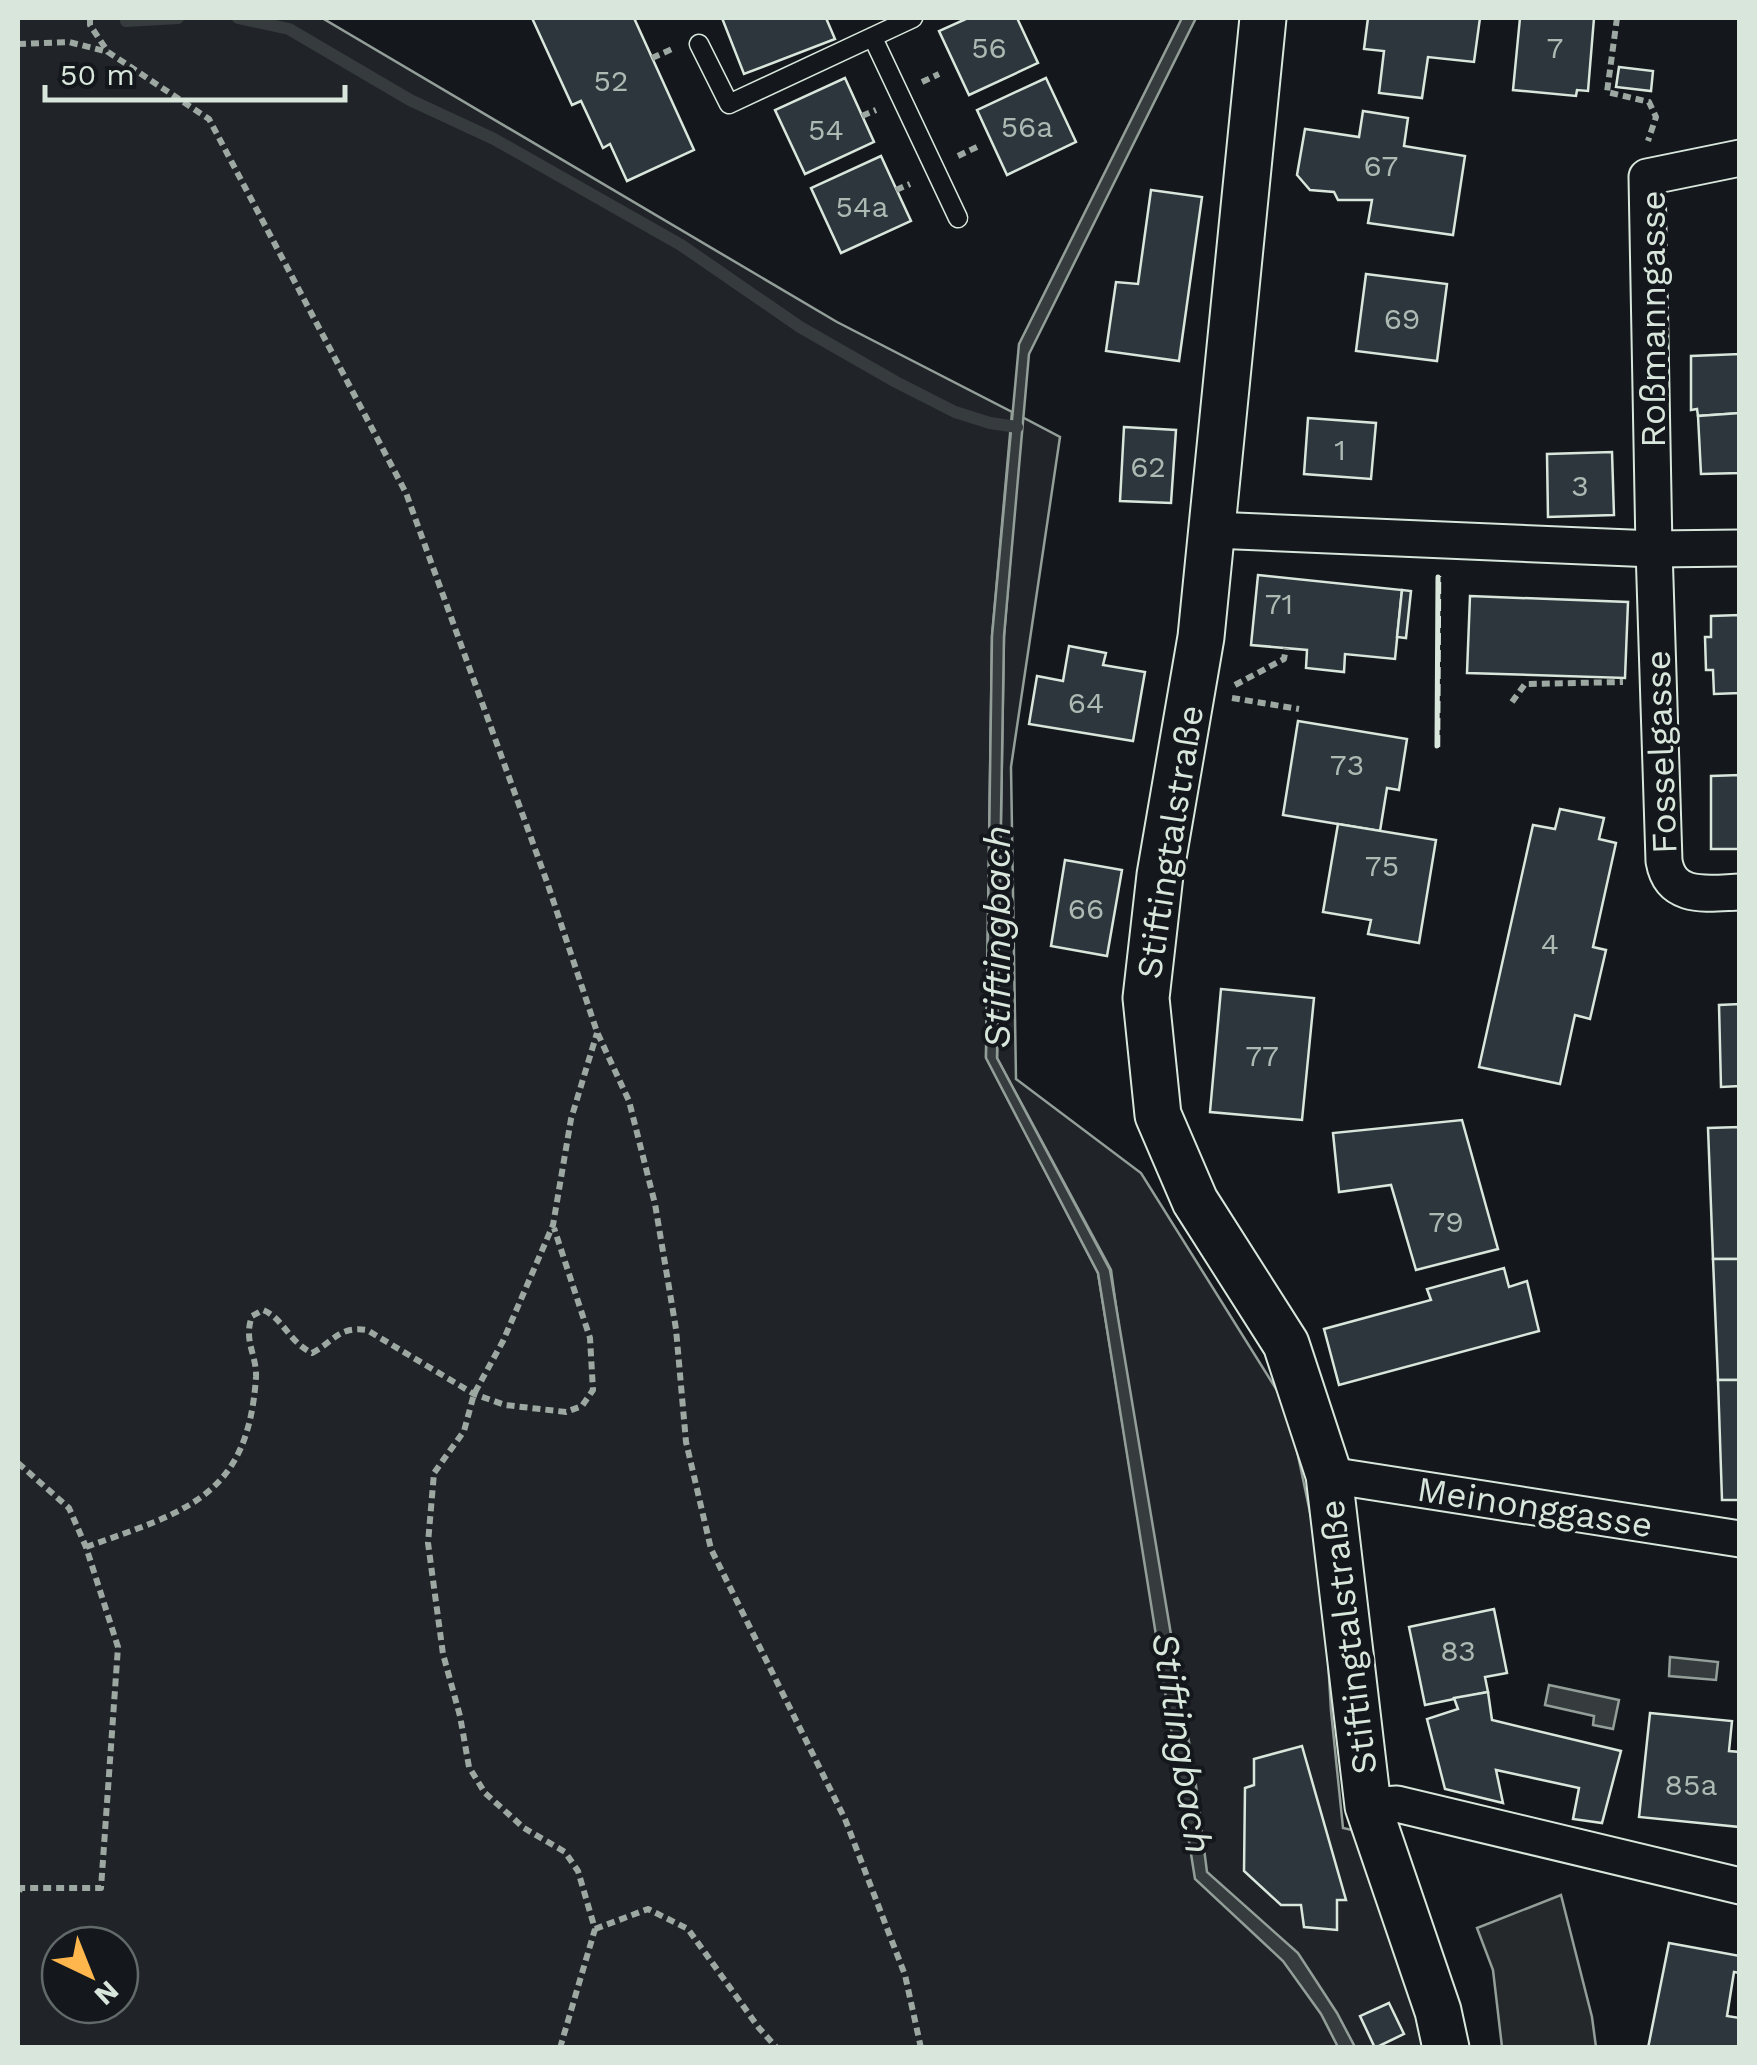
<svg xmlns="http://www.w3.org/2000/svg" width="1757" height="2065" font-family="'Work Sans',sans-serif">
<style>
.green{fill:#202428;stroke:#939e99;stroke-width:2.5;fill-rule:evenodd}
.parking{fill:#24282b;stroke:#939e99;stroke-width:2.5}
.water{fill:#363b3e;stroke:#939e99;stroke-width:2.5}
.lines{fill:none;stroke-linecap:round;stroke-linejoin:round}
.stream{stroke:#363b3e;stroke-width:12}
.building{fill:#2c363c;stroke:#d8e6dc;stroke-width:2.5}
.service-casing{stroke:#d8e6dc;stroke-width:21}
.minor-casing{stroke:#d8e6dc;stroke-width:39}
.tertiary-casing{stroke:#d8e6dc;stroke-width:49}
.path{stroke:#9da8a2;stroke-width:6;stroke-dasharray:8 5;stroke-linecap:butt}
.service{stroke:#14181c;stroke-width:18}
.minor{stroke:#14181c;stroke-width:35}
.tertiary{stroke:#14181c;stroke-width:45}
.fence{stroke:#d8e6dc;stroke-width:2.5;stroke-dasharray:12 5;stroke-linecap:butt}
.wall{stroke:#d8e6dc;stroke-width:5}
.labels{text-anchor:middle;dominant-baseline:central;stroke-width:8;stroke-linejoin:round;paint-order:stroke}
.number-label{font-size:30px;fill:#adbab4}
.street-label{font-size:35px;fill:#d8e6dc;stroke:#14181c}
.water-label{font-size:38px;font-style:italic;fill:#d8e6dc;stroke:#14181c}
</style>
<rect width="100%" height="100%" fill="#14181c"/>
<path class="green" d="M18,18h304l515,304 175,90 -20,224 -6,421 112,216 85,522 -72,-525 -114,-212 7,-422 18,-219 38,20 -49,330 5,312 125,94 147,235 35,166 8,137 12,117 40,9 63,210h-1428zM60,1945h60v60h-60z"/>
<polygon class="parking" points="1561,1895 1592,2017 1596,2047 1502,2047 1493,1970 1477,1928"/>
<g class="water">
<polygon points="1182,18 1196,18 1029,354 1004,636 997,1058 1110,1270 1195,1778 1207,1872 1298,1953 1337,2013 1355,2047 1338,2047 1321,2014 1283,1961 1195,1879 1098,1273 986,1058 992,636 1019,344"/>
<polygon points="1670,1657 1718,1662 1716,1680 1669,1676"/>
<polygon points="1549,1685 1619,1700 1613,1729 1593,1725 1594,1716 1545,1705"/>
</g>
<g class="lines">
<g class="stream">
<polyline points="238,18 289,29 410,100 494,139 681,245 800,327 896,382 955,412 990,423 1017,427"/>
<polyline points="126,21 178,18"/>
</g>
</g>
<g class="building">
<polygon points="532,18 634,18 694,150 627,181 610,144 603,148 581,101 572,105"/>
<polygon points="722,18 826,18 835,39 744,74"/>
<polygon points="968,18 1017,18 1038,63 969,95 939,31"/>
<polygon points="1368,18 1480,18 1474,62 1428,57 1422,98 1379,93 1384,51 1364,49"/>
<polygon points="1520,18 1594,18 1588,91 1577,90 1576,96 1513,90"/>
<polygon points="1619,67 1653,71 1651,91 1616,87"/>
<polygon points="845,78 874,142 805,174 775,110"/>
<polygon points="1046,78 1076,142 1007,175 977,110"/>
<polygon points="1363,111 1408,118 1404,146 1465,156 1453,235 1368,223 1372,200 1338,200 1334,192 1310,190 1297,175 1305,129 1359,137"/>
<polygon points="881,156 911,221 841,253 811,188"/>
<polygon points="1151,190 1202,197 1179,361 1106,351 1116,282 1138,284"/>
<polygon points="1366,274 1447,284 1437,361 1356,351"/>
<polygon points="1740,354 1740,413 1698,416 1697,409 1691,410 1691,356"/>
<polygon points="1740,413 1740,473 1701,474 1698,416"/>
<polygon points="1308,418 1376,423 1371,479 1304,474"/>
<polygon points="1124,427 1176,430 1171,503 1120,501"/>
<polygon points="1612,452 1614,515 1548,517 1547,454"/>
<polygon points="1258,575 1402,590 1395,659 1345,654 1344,672 1306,668 1307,650 1251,645"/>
<polygon points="1402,590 1411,591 1406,638 1397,637"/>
<polygon points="1470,596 1628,602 1625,678 1467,673"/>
<polygon points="1740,615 1740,693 1714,694 1713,670 1706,670 1705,637 1711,637 1711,616"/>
<polygon points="1069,646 1106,653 1103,665 1145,672 1133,741 1029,724 1037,676 1063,681"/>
<polygon points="1298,721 1407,739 1399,790 1387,788 1380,831 1283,815"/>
<polygon points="1740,775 1740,849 1711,849 1711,776"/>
<polygon points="1560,809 1604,818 1599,839 1616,843 1593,947 1606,950 1590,1019 1575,1015 1560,1084 1479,1067 1533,825 1555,829"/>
<polygon points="1338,824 1436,840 1419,943 1368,934 1371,920 1323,912"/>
<polygon points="1065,860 1122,870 1107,956 1051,946"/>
<polygon points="1221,989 1314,998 1302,1120 1210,1112"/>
<polygon points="1740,1004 1740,1086 1721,1087 1719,1005"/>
<polygon points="1462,1120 1498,1249 1416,1270 1391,1185 1339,1192 1333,1133"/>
<polygon points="1740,1127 1740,1259 1713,1259 1708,1128"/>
<polygon points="1713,1259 1740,1259 1740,1380 1718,1380"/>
<polygon points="1504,1268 1509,1287 1527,1281 1539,1331 1339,1385 1324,1329 1431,1300 1427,1289"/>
<polygon points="1718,1380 1740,1380 1740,1500 1722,1500"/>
<polygon points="1494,1609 1507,1673 1485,1677 1488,1692 1425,1705 1409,1627"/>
<polygon points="1488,1692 1492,1720 1621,1751 1602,1823 1573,1819 1579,1788 1496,1770 1503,1803 1445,1789 1427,1719 1458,1709 1454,1698"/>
<polygon points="1650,1713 1732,1721 1729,1751 1740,1752 1740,1827 1639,1817"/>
<polygon points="1302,1746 1346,1900 1337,1900 1337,1930 1304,1927 1301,1905 1281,1905 1244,1871 1245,1788 1254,1785 1254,1759"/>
<polygon points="1669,1943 1740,1956 1740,1973 1734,1972 1727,2016 1740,2018 1740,2048 1648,2048"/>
<polygon points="1389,2003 1404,2034 1375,2048 1360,2016"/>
</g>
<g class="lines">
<defs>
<g id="service">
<polyline points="873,38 958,218"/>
<polyline points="699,44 729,104 913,18"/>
</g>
<g id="minor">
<path d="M1740,158l-93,19 7,372 10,312c7,40 44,32 76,31"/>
<polyline points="1213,530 1654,549 1740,548"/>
<polyline points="1329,1475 1740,1539"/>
<polyline points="1368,1806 1397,1804 1740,1886"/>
</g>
<polyline id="tertiary" points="1263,18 1201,637 1160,875 1146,998 1158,1115 1195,1201 1286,1344 1329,1475 1368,1806 1438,2011 1446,2048"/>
</defs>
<use href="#service" class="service-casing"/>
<use href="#minor" class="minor-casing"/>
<use href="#tertiary" class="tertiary-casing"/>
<g class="path">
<polyline points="90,18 90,25 108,52 209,119 406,493 547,882 597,1032 629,1101 655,1204 676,1329 686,1442 711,1549 845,1819 905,1975 921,2048"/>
<polyline points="1617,18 1607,92 1649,102 1656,117 1648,141"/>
<polyline points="18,44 69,42 108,52"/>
<polyline points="652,58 672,49"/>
<polyline points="922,82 939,74"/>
<polyline points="862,116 876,110"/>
<polyline points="958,156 979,146"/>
<polyline points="896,190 910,184"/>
<polyline points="1235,685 1284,659 1286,648"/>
<polyline points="1232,698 1299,709"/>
<polyline points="1512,702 1525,684 1623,682"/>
<polyline points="18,1463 69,1508 86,1547 118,1647 101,1888 21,1888 18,1893"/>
<path d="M86,1547c101,-36 162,-50 170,-170 1,-22 -13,-36 -4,-61l11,-6c20,8 25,31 49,43 23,-12 26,-27 55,-23l107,64 31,11 61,7 16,-6 11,-16 -3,-52 -36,-110"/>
<polyline points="595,1929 648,1909 688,1929 759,2028 777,2048"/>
<polyline points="560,2048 595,1929 578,1871 565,1852 524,1828 485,1793 469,1767 460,1716 443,1654 428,1543 434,1473 464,1431 474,1394 503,1341 553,1225 571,1119 597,1033"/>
</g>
<use href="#service" class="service"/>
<use href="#minor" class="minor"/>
<use href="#tertiary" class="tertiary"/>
<polyline class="fence" points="1439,747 1440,576"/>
<polyline class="wall" points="1437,746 1438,577"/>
</g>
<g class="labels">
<g class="number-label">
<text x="989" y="47">56</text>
<text x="1555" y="47">7</text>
<text x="611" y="80">52</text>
<text x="1027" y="126">56a</text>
<text x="826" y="129">54</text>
<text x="1381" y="165">67</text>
<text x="862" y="206">54a</text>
<text x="1402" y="318">69</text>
<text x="1340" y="449">1</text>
<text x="1148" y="466">62</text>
<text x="1580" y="485">3</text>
<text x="1279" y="603">71</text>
<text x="1086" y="702">64</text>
<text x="1347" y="764">73</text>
<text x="1382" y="865">75</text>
<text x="1086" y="908">66</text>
<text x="1550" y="943">4</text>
<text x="1262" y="1055">77</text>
<text x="1446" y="1221">79</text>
<text x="1458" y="1650">83</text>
<text x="1691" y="1784">85a</text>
</g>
<g class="street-label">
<text transform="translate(1653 319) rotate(-90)">Roßmanngasse</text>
<text transform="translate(1661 752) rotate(-92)">Fosselgasse</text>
<text transform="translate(1170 842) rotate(-81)">Stiftingtalstraße</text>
<text transform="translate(1535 1507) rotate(9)">Meinonggasse</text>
<text transform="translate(1348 1637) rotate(-97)">Stiftingtalstraße</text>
</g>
<g class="water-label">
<text transform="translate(997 937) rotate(-90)">Stiftingbach</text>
<text transform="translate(1182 1743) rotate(81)">Stiftingbach</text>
</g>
</g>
<rect width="1757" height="2065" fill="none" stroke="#d8e6dc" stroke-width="40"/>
<g transform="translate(90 1975) rotate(137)"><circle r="48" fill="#14181c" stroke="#626a69" stroke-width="2.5"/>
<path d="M0-8L18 38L0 25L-18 38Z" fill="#ffb74d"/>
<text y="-15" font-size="28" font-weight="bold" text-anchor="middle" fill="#d8e6dc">N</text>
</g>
<path d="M45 85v15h300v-15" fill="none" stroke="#d8e6dc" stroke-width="5"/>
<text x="60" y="85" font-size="30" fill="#d8e6dc" stroke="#14181c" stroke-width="8" paint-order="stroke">50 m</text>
</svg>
